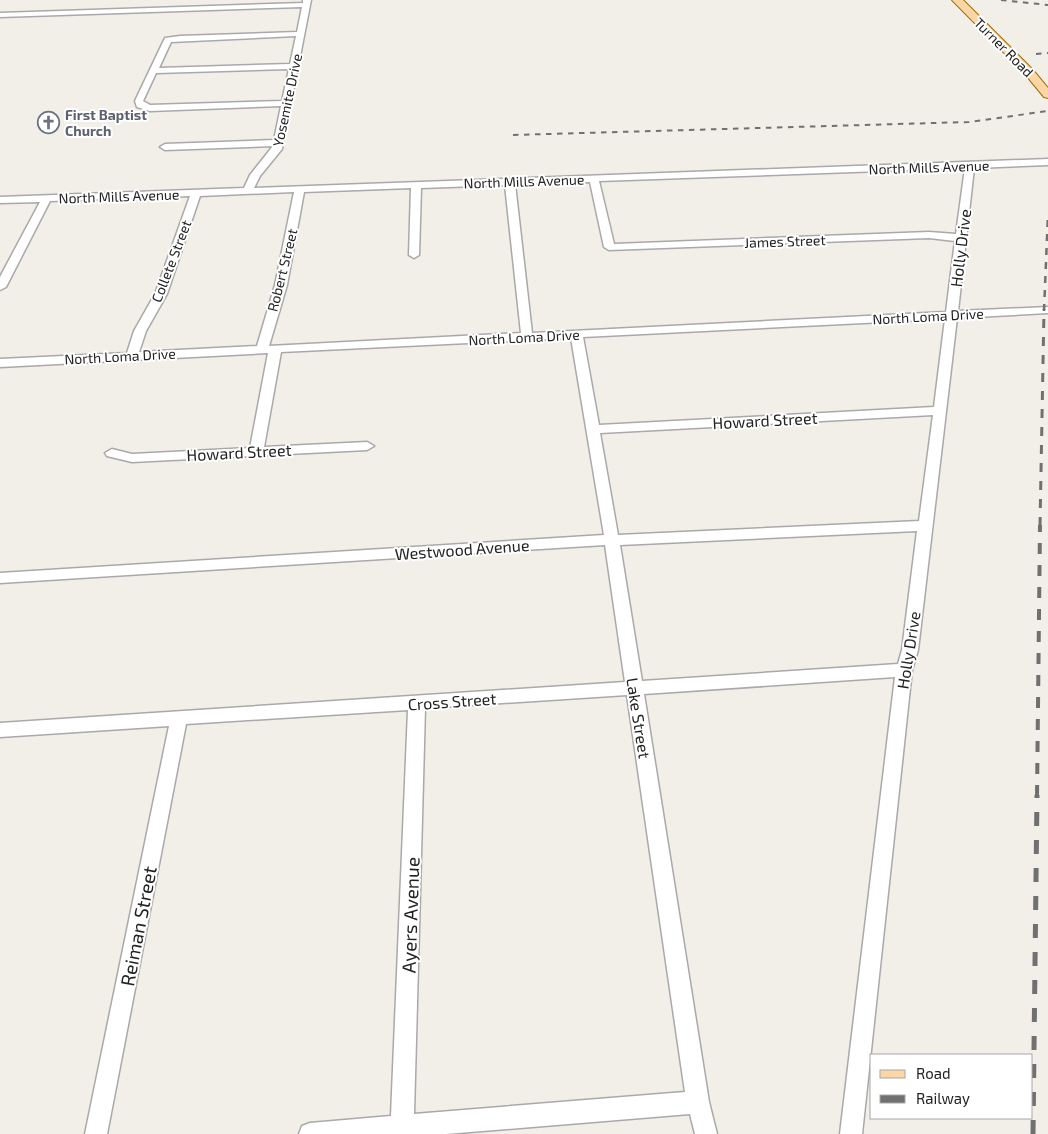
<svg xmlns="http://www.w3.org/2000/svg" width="1048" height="1134" font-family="'Exo 2',sans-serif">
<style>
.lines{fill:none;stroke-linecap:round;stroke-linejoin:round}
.minor-casing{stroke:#a9a9a9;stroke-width:3}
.major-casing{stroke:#a06b00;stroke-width:2}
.minor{fill:#fff;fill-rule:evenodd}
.major{fill:#fcd6a4;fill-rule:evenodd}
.rail-far4{stroke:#707070;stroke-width:2;stroke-dasharray:5.5 5.5;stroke-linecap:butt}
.rail-far3{stroke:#707070;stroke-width:2.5;stroke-dasharray:7 7;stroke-linecap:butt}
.rail-far2{stroke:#707070;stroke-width:3;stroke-dasharray:9 9;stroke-linecap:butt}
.rail-far1{stroke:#707070;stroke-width:4;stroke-dasharray:11 11;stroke-linecap:butt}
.rail{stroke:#707070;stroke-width:5;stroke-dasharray:14 14;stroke-linecap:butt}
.labels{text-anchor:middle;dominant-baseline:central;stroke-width:4;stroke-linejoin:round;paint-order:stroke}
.far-street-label{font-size:14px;fill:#222;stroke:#fff}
.far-worship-label{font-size:14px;font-weight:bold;fill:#5b616d;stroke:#fff;text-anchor:start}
.street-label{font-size:16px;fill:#222;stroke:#fff}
.near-street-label{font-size:19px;fill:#222;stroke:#fff}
</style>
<rect width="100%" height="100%" fill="#f2efe9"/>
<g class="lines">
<defs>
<path id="minor" d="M303,0h8l-29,149 -22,27 -6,12 794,-29v6l-74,3 -16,143 90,-4v6l-91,5 -39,332 -6,20 -50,464h-22l55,-457 -251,17 65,408 8,32h-22l-5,-20 -244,20h-147l3,-8 8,-3 81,-7 17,-406 -222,14 -79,410h-22l84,-408 -169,11v-14l625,-41 -20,-137 -605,38v-10l604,-38 -33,-197 -290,14 -17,95 103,-5 7,4 -7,4 -235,12 -25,-6 -2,-3 7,-4 20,5 118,-6 18,-95 -268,14v-8l127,-6 7,-22 21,-37 35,-98 -140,5 -44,86 -6,3v-13l40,-75 -40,1v-6l244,-9 6,-13 23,-29 -108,4 -5,-3 5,-3 109,-4 7,-34 -131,5 -13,-4 -2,-6 30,-63 15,-2 117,-4 5,-25 -302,10v-4l303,-10zM296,36l-6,28 -131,4 12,-26zM289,69l-7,32 -132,4 -7,-4 13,-28zM965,168l-9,66 -27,-2 -315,12 -15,-63zM590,182l14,65 5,3 320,-12 26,3 -9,71 -414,21 -17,-149zM505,185l16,148 -252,13 18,-61 17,-93 107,-4 -2,67 5,3 5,-3 2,-67zM294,192l-19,93 -18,61 -118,6 7,-21 21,-37 33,-98zM945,319l-11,88 -335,18 -16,-88zM933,415l-14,106 -301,14 -18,-102zM917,531l-15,119 -4,14 -256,17 -22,-136zM627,695l58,397 -271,22 11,-406z"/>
<polygon id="major" points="952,0 963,0 1033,70 1048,88 1048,98 1044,97 1025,74"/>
</defs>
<use href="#minor" class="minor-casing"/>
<use href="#major" class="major-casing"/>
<use href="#minor" class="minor"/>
<use href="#major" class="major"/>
<g class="rail-far4">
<polyline points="1001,0 1048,5"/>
<polyline points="1036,54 1048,53"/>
<polyline points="513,135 969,122 1048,111"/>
</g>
<polyline class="rail-far3" points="1044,311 1048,214"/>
<polyline class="rail-far2" points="1040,526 1044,309"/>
<polyline class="rail-far1" points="1037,796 1040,525"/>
<polyline class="rail" points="1033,1134 1037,795"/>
</g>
<defs>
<symbol id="church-ring" viewBox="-11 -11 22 22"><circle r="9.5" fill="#fff" stroke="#6b7280" stroke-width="1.5"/><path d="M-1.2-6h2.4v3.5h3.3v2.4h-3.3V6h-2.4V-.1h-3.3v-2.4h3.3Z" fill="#6b7280"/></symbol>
</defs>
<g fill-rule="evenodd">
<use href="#church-ring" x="36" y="110" width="25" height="25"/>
</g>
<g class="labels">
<g class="far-street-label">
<text transform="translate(1004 47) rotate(45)">Turner Road</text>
<text transform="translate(287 100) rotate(-78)">Yosemite Drive</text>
<text transform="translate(929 167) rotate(-2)">North Mills Avenue</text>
<text transform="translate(524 181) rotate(-2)">North Mills Avenue</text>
<text transform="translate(119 196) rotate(-2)">North Mills Avenue</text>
<text transform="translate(785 241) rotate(-2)">James Street</text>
<text transform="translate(171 261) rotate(-69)">Collete Street</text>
<text transform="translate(282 270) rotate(-76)">Robert Street</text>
<text transform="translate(928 316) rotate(-3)">North Loma Drive</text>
<text transform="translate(524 337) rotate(-3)">North Loma Drive</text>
<text transform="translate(120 356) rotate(-3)">North Loma Drive</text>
</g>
<g class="far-worship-label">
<text x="65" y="114">First Baptist<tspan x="65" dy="16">Church</tspan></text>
</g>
<g class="street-label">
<text transform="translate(960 248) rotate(-83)">Holly Drive</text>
<text transform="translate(765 420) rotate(-3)">Howard Street</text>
<text transform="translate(239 452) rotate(-3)">Howard Street</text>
<text transform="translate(462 549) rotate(-4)">Westwood Avenue</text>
<text transform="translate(908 650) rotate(-81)">Holly Drive</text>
<text transform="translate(452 701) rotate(-4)">Cross Street</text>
<text transform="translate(639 718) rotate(81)">Lake Street</text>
</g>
<g class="near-street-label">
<text transform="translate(410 915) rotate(-88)">Ayers Avenue</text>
<text transform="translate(138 926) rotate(-79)">Reiman Street</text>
</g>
</g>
<rect x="870" y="1054" width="162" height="65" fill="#ffffff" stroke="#a7a7a7"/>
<rect x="880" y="1070" width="25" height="8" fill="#fcd6a4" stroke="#a7a7a7"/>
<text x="916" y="1079" font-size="15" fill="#222222">Road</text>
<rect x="880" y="1095" width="25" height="8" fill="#707070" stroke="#a7a7a7"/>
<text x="916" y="1104" font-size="15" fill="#222222">Railway</text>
</svg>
